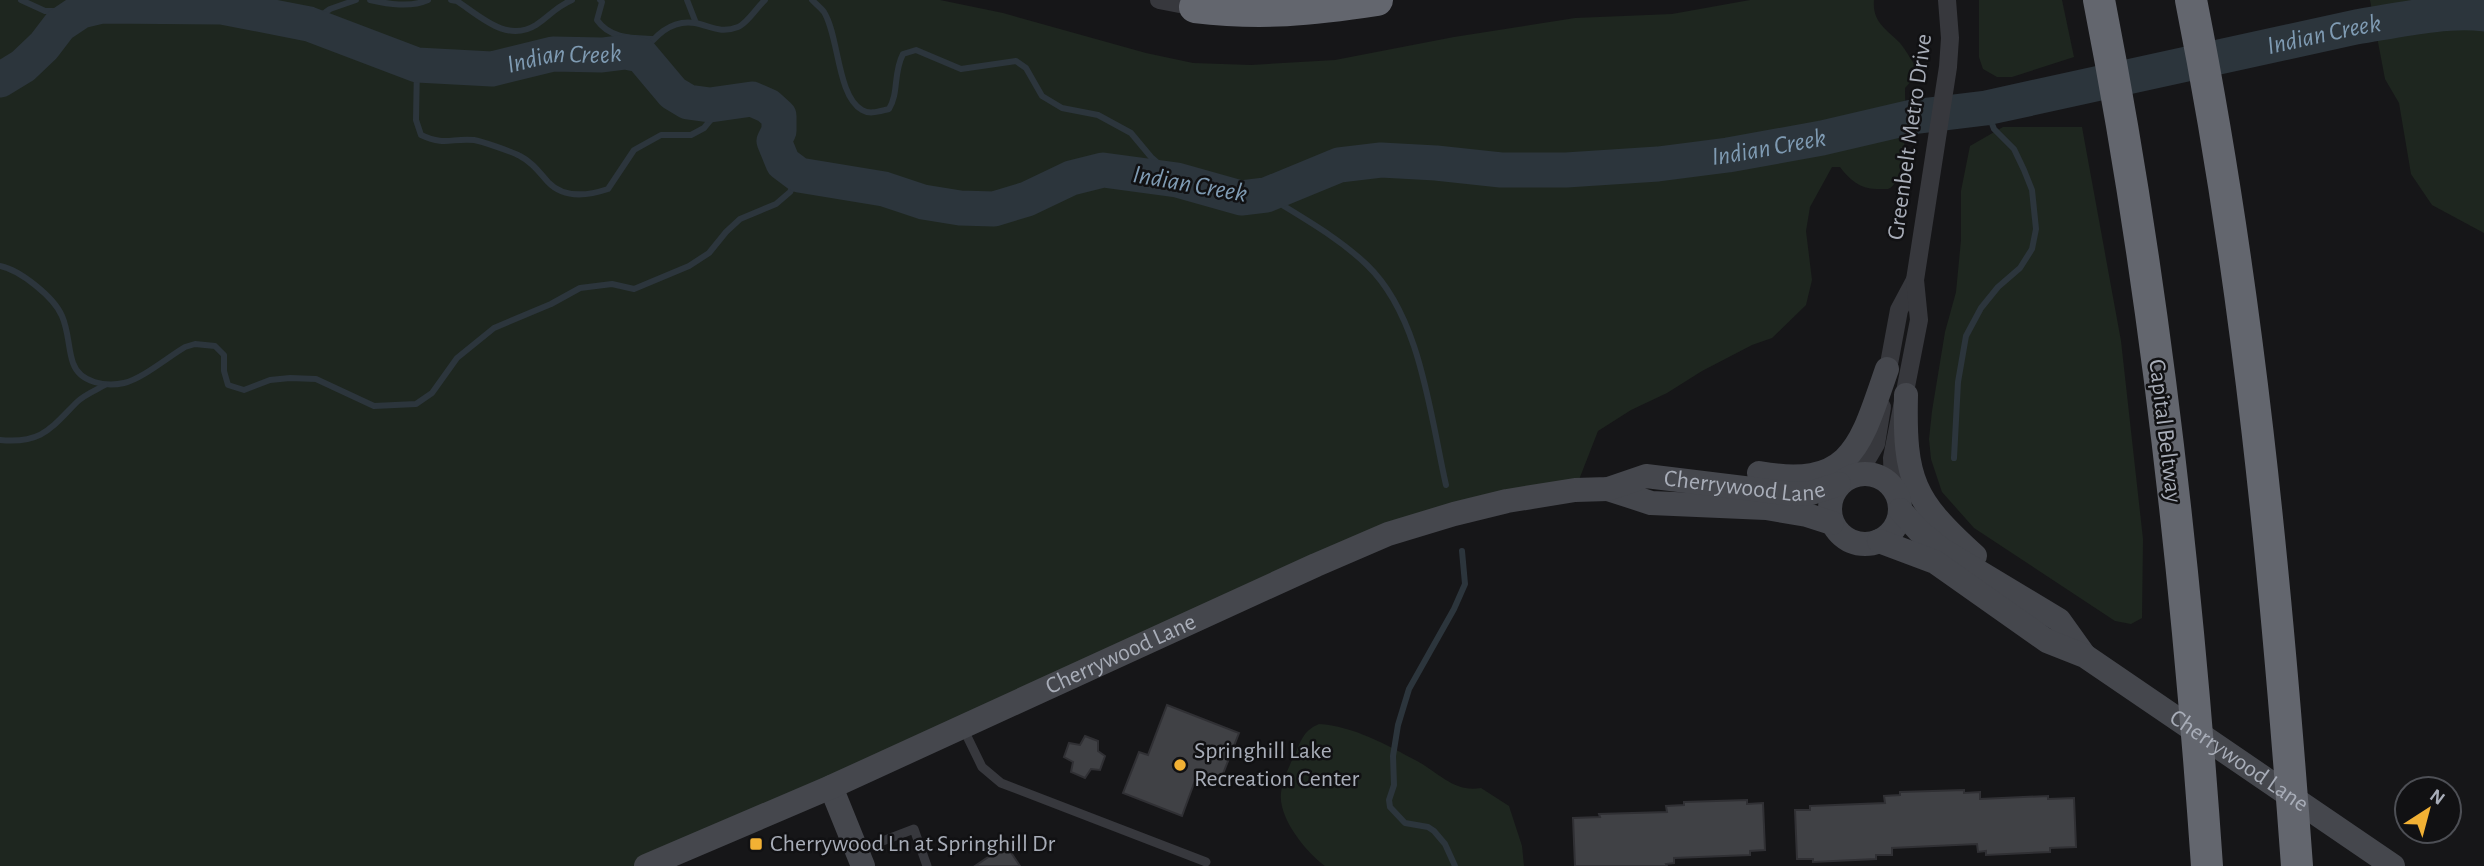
<svg xmlns="http://www.w3.org/2000/svg" width="2484" height="866" font-family="'Alegreya Sans',sans-serif">
<style>
.green{fill:#1e261f}
.lines{fill:none;stroke-linecap:round;stroke-linejoin:round}
.stream{stroke:#2c353c;stroke-width:6}
.river{stroke:#2c353c;stroke-width:35}
.building{fill:#404145;stroke:#303034;stroke-width:2}
.lane{stroke:#37383d;stroke-width:9}
.street{stroke:#37383d;stroke-width:18}
.secondary{stroke:#45474d;stroke-width:24}
.highway{stroke:#63666e;stroke-width:32}
.poi-dot{fill:#f2b134;stroke:#111113;stroke-width:2.5}
.labels{text-anchor:middle;dominant-baseline:central;stroke-width:5;stroke-linejoin:round;paint-order:stroke}
.street-label{font-size:24px;fill:#a8adb8;stroke:#111113}
.poi-label{font-size:24px;fill:#a8adb8;stroke:#111113;text-anchor:start}
.water-label{font-size:26px;font-style:italic;fill:#7f9bb3;stroke:#111113}
</style>
<rect width="100%" height="100%" fill="#161618"/>
<g class="green">
<path d="M0,0h940l63,13 143,40 47,10 58,2 84,-5 119,-23 121,-19 97,-4 78,-14h124c-2,22 12,29 26,43 6,7 11,17 16,24l-3,12 -8,9c0,19 4,94 -17,101 -1,0 -11,0 -12,0 -16,0 -27,-10 -36,-22h-8l-22,40 -4,24 6,49 -6,25 -34,33 -20,7 -50,26 -35,22 -36,17 -33,21 -23,59 -121,24 -808,352h-646z"/>
<polygon points="1979,0 2062,0 2074,57 2012,77 1997,77 1983,69 1979,57"/>
<polygon points="2370,0 2484,0 2484,233 2432,205 2411,174 2399,103 2385,79"/>
<polygon points="2003,127 2082,127 2121,341 2143,539 2142,618 2131,624 2115,621 1974,528 1942,492 1931,459 1929,439 1932,411 1945,332 1956,292 1961,240 1961,191 1970,146"/>
<path d="M1319,724c34,2 68,21 98,37 22,12 38,32 64,27l28,18 13,40 2,20h-199c-19,-14 -47,-48 -44,-73 2,-14 9,-29 15,-41 6,-14 9,-22 23,-28z"/>
</g>
<g class="lines">
<g class="stream">
<polyline points="21,0 45,11 81,11"/>
<path d="M370,0c18,4 40,8 58,0"/>
<path d="M451,0l6,1c24,16 50,42 79,24 15,-10 18,-17 36,-25"/>
<path d="M600,0l2,2 -5,18c13,19 36,18 56,19"/>
<polyline points="687,0 696,23"/>
<path d="M812,0c4,4 9,8 12,12 15,24 13,84 38,98 8,5 18,1 27,-1 10,-16 4,-36 14,-55l13,-4 45,19 55,-8 10,7 16,28 20,12 36,7 33,18 20,24 26,23"/>
<polyline points="309,24 330,9 356,0"/>
<path d="M641,55c13,-18 29,-36 54,-32 16,3 25,11 43,4 9,-3 19,-20 27,-27"/>
<path d="M417,65l-1,55 5,15c24,11 30,3 53,5 7,1 39,12 46,16 12,6 19,16 28,26 16,17 39,14 60,7l26,-39 27,-15h30l13,-7 22,-27"/>
<path d="M1266,195c35,22 72,42 101,70 54,52 63,150 79,220"/>
<path d="M0,266c20,4 54,31 62,50 7,16 6,33 11,47 7,20 33,24 51,20 18,-4 44,-26 61,-36l10,-3 20,2 9,9v16l4,14 16,5 26,-10 20,-2 26,1 58,27 42,-2 16,-11 25,-35 37,-30 57,-24 29,-16 32,-4 22,5 55,-23 20,-13 17,-21 14,-13 36,-15 14,-12 9,-17"/>
<path d="M0,440c42,4 51,-12 77,-38 7,-7 19,-12 28,-17"/>
<polyline points="1954,458 1958,382 1966,336 1981,308 1998,287 2020,268 2032,249 2036,229 2032,190 2024,170 2014,149 1994,129 1986,108"/>
<polyline points="1455,866 1445,844 1434,831 1428,827 1405,823 1390,807 1389,800 1394,785 1393,756 1398,725 1409,689 1454,609 1465,584 1462,551"/>
</g>
<path class="river" id="s1" d="M0,80l23,-14 21,-20 16,-21 21,-14 21,-5 120,1 87,17 108,41 75,4 61,-15 49,1 24,-3 15,3 32,38 15,9 22,3 42,-6 16,7 11,10v15l-5,10 9,22 16,12 85,14 39,13 37,6 34,1 33,-10 44,-21 32,-8 74,10 64,18 25,-3 73,-30 42,-5 55,3 65,7h65l92,-6 70,-9 94,-17 90,-21 74,-9 370,-81c38,-6 91,-18 128,-13"/>
</g>
<g class="building">
<polygon points="1167,705 1239,733 1219,784 1197,775 1182,816 1123,793 1139,752 1148,755"/>
<polygon points="1085,736 1098,741 1098,751 1105,756 1100,770 1091,769 1085,778 1071,772 1073,762 1064,757 1069,743 1080,745"/>
<polygon points="1964,790 1964,793 1980,792 1980,799 2048,796 2048,799 2074,798 2076,847 2050,848 2050,852 1986,855 1986,851 1978,852 1977,844 1892,848 1892,855 1876,855 1876,859 1813,862 1813,859 1797,859 1795,810 1810,810 1810,806 1885,803 1884,796 1900,795 1900,792"/>
<polygon points="1747,800 1747,804 1763,803 1765,850 1750,851 1750,855 1674,858 1674,863 1666,864 1667,866 1575,866 1573,818 1600,817 1599,814 1667,812 1666,806 1684,805 1684,802"/>
<polygon points="1006,845 1020,866 975,866"/>
</g>
<g class="lines">
<g class="lane">
<polyline points="963,728 982,767 1001,783 1206,862"/>
<polyline points="859,850 914,829 927,866"/>
</g>
<g class="street">
<polyline points="1159,0 1195,7"/>
<polyline points="1886,380 1899,310 1915,280"/>
<polyline points="1859,473 1876,444 1882,407"/>
<polyline points="1893,486 1892,458 1919,320 1915,280 1948,67 1950,38 1947,0"/>
</g>
<g class="secondary">
<path d="M1906,395c-2,85 7,105 69,161"/>
<path d="M1759,473c94,17 102,-30 128,-104"/>
<circle cx="1865" cy="509" r="35"/>
<polyline points="1608,489 1651,503 1766,508 1807,515 1832,523"/>
<polyline points="1900,510 1919,531 1941,549 2059,620 2084,655"/>
<path id="s2" d="M1879,541l56,21 112,79 38,15 308,210"/>
<polyline points="831,787 863,866"/>
<path id="s3" d="M646,866l185,-79 485,-222 72,-31 66,-20 53,-13 68,-11 33,-1 38,-13 148,18 17,-1 28,-9"/>
</g>
<g class="highway">
<path d="M2099,0c56,286 88,576 108,866"/>
<path d="M2191,0c57,286 85,576 106,866"/>
<path d="M1195,7c66,8 117,3 182,-7"/>
</g>
</g>
<g class="poi-dot">
<circle cx="1180" cy="765" r="7"/>
<rect x="749" y="837" width="14" height="14" rx="3.5"/>
</g>
<g class="labels">
<g class="street-label">
<text transform="translate(1910 137) rotate(-82)">Greenbelt Metro Drive</text>
<text transform="translate(2165 431) rotate(83)">Capital Beltway</text>
<text stroke="none"><textPath href="#s3" startOffset="1178">Cherrywood Lane</textPath></text>
<text stroke="none"><textPath href="#s3" startOffset="520">Cherrywood Lane</textPath></text>
<text stroke="none"><textPath href="#s2" startOffset="424">Cherrywood Lane</textPath></text>
</g>
<g class="poi-label">
<text x="1194" y="751">Springhill Lake<tspan x="1194" dy="28">Recreation Center</tspan></text>
<text x="770" y="844">Cherrywood Ln at Springhill Dr</text>
</g>
<g class="water-label">
<text stroke="none"><textPath href="#s1" startOffset="2473">Indian Creek</textPath></text>
<text stroke="none"><textPath href="#s1" startOffset="602">Indian Creek</textPath></text>
<text stroke="none"><textPath href="#s1" startOffset="1906">Indian Creek</textPath></text>
<text transform="translate(1190 184) rotate(10)">Indian Creek</text>
</g>
</g>
<g transform="translate(2428 810) rotate(36)"><circle r="33" fill="#111113" stroke="#4d4f55" stroke-width="2"/>
<path d="M0-5L12 26L0 18L-12 26Z" fill="#f2b134"/>
<text y="-10" font-size="19" font-weight="bold" text-anchor="middle" fill="#a8adb8">N</text>
</g>
</svg>
